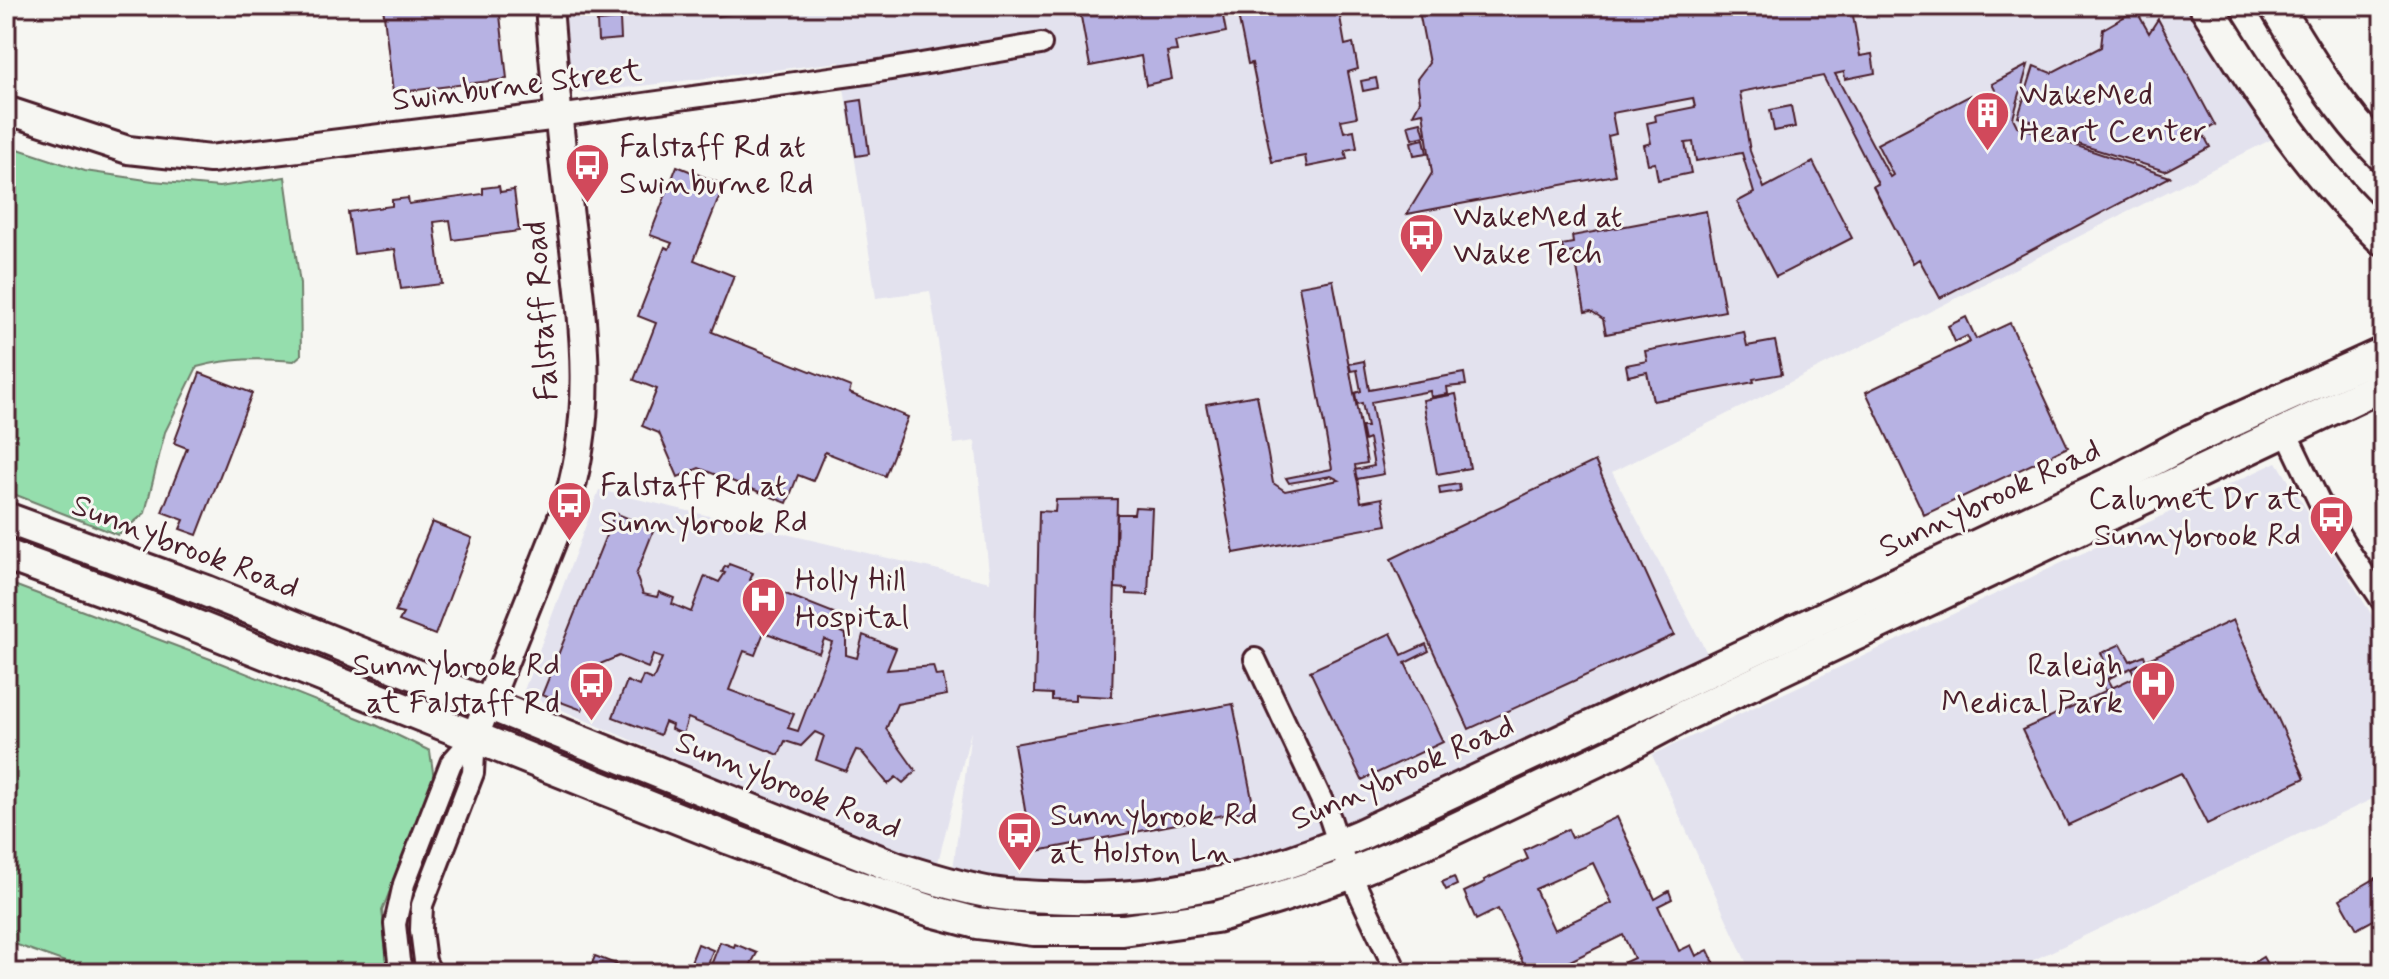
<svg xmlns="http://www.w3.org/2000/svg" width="2389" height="979" font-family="Mynerve,sans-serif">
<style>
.built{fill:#e3e2ee}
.green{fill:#95dead;stroke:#707e6c;stroke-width:2}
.building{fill:#b7b2e3;stroke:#4a1f2b;stroke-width:2;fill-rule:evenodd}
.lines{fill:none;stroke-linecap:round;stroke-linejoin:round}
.minor-casing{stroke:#4a1f2b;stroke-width:26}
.tertiary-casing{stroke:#4a1f2b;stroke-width:32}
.secondary-casing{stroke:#4a1f2b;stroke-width:36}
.primary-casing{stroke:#4a1f2b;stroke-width:38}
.minor{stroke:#f6f6f2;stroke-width:20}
.tertiary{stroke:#f6f6f2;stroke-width:26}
.secondary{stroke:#f6f6f2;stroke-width:30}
.primary{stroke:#f6f6f2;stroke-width:32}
.labels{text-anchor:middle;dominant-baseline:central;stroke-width:6;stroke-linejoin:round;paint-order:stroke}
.street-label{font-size:32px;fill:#4a1f2b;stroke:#f6f6f2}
.poi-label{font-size:32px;fill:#4a1f2b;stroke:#f6f6f2;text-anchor:start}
</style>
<rect width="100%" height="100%" fill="#f6f6f2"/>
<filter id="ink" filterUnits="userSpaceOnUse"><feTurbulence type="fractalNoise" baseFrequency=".0125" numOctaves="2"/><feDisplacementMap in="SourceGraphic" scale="16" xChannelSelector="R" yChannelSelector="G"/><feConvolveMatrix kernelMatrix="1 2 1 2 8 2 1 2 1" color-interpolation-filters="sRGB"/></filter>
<g filter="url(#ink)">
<g class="built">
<polygon points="560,6 2189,6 2201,27 2276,137 1612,472 1708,655 1365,817 1263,861 1099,890 1006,881 953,870 971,731 937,866 894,855 523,693 599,490 990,582 975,441 954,444 930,291 876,298 840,62 583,93 572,88"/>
<polygon points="2277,462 2383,633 2383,794 2006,973 1751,973 1652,755"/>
</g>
<g class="green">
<path d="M6,145l79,26 68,10 66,6 66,-10 15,107 1,71 -7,6c-34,-3 -65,-3 -97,6l-32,65 -20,81 -27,22 -112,-44z"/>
<polygon points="6,582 213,660 376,725 430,751 434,779 382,911 390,973 96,973 6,941"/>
</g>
<g class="building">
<polygon points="383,6 499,6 507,79 393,93"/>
<polygon points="717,6 774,6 774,7 718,16"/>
<polygon points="1079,6 1221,6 1226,32 1175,42 1177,51 1167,52 1172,79 1146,85 1141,56 1090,66"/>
<polygon points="1236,6 1338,6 1345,45 1353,43 1358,69 1348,72 1357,117 1341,120 1344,132 1354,130 1357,148 1345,150 1347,159 1307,167 1305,156 1272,162 1252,63 1248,64"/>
<polygon points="1418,6 1861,6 1861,8 1852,10 1860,56 1872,54 1875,73 1845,79 1844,72 1835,74 1890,177 1893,175 1877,144 1971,95 1982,117 2003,106 1992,84 2028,65 2013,118 2017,126 2170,177 1940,298 1919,259 1913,263 1873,186 1878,184 1823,76 1740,92 1750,151 1764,188 1813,162 1852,238 1776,277 1737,202 1754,193 1742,153 1696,161 1693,142 1685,143 1691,173 1658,180 1655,163 1648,164 1644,145 1651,143 1647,123 1656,121 1655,115 1695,107 1693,98 1612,113 1616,134 1608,136 1615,175 1407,214 1432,173 1423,112 1413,114 1420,101 1417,79 1429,63"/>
<polygon points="2136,10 2149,33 2158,19 2215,125 2202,132 2210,147 2165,171 2030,129 2031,121 2018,117 2034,66 2051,73 2101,47 2103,29"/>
<polygon points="620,19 621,39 598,41 597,21"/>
<polygon points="1376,78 1378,88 1363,91 1361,81"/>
<polygon points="862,100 869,154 856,156 848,102"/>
<polygon points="1791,106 1795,127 1774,131 1770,110"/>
<polygon points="1421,122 1425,136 1412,139 1408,125"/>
<polygon points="1424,139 1427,153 1414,155 1411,142"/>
<polygon points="677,166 724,185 694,260 734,276 712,332 851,387 849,393 908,417 885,476 825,452 813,481 798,475 787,503 699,468 678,477 659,433 642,426 657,389 634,380 656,323 638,316 665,247 669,249 672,243 650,235"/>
<polygon points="499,186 500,192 514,190 519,231 453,240 450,220 434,222 442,284 401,289 395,249 354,254 348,212 392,206 392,200 408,198 409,204 483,194 483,188"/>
<polygon points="1706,211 1725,311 1606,334 1603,319 1591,311 1585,312 1574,252 1564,254 1562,245 1573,243 1572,236"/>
<polygon points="1333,280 1367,463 1355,465 1361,502 1382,498 1387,525 1234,553 1206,404 1257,395 1273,483 1285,491 1339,480 1331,476 1289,483 1286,478 1332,469 1299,286"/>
<polygon points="1966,317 1976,339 2010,323 2068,447 1924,515 1866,392 1970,342 1967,336 1955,342 1948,326"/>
<polygon points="1744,332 1747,346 1775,341 1782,374 1753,379 1754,382 1653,401 1647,372 1628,376 1626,365 1647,361 1645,351"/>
<polygon points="1364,361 1369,390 1464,373 1466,385 1447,387 1448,394 1431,397 1430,391 1371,402 1384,474 1357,479 1355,470 1374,466 1369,439 1364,441 1361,427 1367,427 1362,403 1357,404 1355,393 1361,391 1357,370 1351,371 1349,364"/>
<polygon points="200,373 252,393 197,535 180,529 184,520 162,512 187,448 174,443"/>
<polygon points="1456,394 1470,468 1437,474 1423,400"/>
<polygon points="1595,461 1674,635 1469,729 1391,559"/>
<polygon points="1459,484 1460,491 1440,494 1439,487"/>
<polygon points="1117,499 1112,697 1075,695 1075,701 1052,700 1052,694 1035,693 1039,511 1055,512 1056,500"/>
<polygon points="1135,507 1152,508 1148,595 1127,594 1127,589 1115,588 1117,514 1134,514"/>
<path d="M615,513l39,16 -18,46 7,19 14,3 2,-5 15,6 -2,6 19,8 14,-36 14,6 6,-9 -3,-1 3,-6 3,1 1,-3 24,9 -3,7 84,33 -4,14 16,7v21l11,3 6,-23 33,13 -9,22 46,-4 3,10 7,-1 4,20 -50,9 -11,25 30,42 -13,12 -7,-6 -8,7 -27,-33 -5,-1 -10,21 -30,-11 8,-24 -9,-4 -14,14 -16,-5 -6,14 -91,-37 -5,16 -12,-5 1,-4 -7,-3 -5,13 -47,-18 14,-36 12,5 4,-10 10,4 9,-22 -9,-3 -5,13 -29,-12 -19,8 -18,46 -40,-15zM764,632l55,21 5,-14 8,3 -34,89 -10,-3 6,-14 -65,-24 15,-39 11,4z"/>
<polygon points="432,522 472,538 435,635 399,621 403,614 395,612"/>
<polygon points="2233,620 2305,778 2207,824 2181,773 2068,825 2022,730 2135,677 2131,667"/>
<polygon points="1391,633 1402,655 1426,644 1429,651 1405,663 1443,742 1362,780 1310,671"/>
<polygon points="2121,644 2130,661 2144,655 2146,661 2107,679 2112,688 2106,691 2099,676 2109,671 2101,653"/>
<polygon points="1233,704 1254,809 1032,852 1014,744"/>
<path d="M1617,817l38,82 14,-8 3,8 -14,7 21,45 12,-6 5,11 12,-6 11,23h-118l33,-15 -11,-23 -55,27 6,11h-46l-30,-64 -22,11 -12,-28 21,-10 -1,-2 44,-21 -4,-9 44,-21 4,9zM1593,863l19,40 -58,27 -19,-41z"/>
<polygon points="2383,874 2383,915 2357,929 2340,899"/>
<polygon points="1454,877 1457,885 1446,890 1442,882"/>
<polygon points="720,942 734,947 735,944 757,953 746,973 708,973"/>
<polygon points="698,944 713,950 705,973 683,973 685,966 689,967"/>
<polygon points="595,956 638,973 588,973"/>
<polygon points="2263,957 2272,973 2236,973"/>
</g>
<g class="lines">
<defs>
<g id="minor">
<polyline points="558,116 873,72 1041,44"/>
<polyline points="2286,432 2319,501 2349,551 2383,602"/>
<path d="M1255,659l75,159c17,54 43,104 67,155"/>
<polyline points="403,973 399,961 395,924 404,884 451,763 475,736"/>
<polyline points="431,973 425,961 421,930 422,905 473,773 475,736"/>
</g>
<g id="tertiary">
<polyline points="6,110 128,150 210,159 558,116"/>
<path d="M475,736l88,-221c37,-106 18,-207 5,-314 -8,-65 -14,-130 -19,-195"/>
</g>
<g id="secondary">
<path d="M6,518l200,73 691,277c31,9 63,20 95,25 17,3 36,3 54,4 114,7 210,-18 314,-62l758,-356 71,-38 194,-88"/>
<polyline points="6,555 144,605 730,839 848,883 932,911 977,923 1034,930 1123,930 1216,917 1278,898 1350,874 1429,841 1618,751 1686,715 2383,385"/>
</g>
<g id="primary">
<path d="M2206,6c40,65 82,131 133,188 14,16 29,30 44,45"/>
<path d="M2276,6c31,52 64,106 107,149"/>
</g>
</defs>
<use href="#minor" class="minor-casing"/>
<use href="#tertiary" class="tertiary-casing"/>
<use href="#secondary" class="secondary-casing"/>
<use href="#primary" class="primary-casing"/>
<use href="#minor" class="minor"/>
<use href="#tertiary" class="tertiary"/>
<use href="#secondary" class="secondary"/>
<use href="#primary" class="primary"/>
</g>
</g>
<defs>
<symbol id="building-pin" viewBox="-11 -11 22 30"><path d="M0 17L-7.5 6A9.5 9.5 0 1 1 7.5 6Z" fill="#d1495b" stroke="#f6f6f2"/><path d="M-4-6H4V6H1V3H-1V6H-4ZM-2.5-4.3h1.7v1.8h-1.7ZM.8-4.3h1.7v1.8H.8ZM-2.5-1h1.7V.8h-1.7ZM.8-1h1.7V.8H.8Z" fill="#fff"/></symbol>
<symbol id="bus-pin" viewBox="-11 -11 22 30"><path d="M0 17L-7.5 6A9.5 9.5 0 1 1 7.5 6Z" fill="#d1495b" stroke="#f6f6f2"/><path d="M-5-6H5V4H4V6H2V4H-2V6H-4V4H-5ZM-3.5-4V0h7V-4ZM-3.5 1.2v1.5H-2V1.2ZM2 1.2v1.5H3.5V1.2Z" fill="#fff"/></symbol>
<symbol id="hospital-pin" viewBox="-11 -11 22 30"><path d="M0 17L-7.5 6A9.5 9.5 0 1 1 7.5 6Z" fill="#d1495b" stroke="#f6f6f2"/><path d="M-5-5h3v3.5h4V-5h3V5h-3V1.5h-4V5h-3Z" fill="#fff"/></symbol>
</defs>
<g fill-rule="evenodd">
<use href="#building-pin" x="1962" y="88" width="51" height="69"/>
<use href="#bus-pin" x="562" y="140" width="51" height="69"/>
<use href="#bus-pin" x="1396" y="210" width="51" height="69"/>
<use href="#bus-pin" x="544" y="478" width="51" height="69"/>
<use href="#bus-pin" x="2306" y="492" width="51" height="69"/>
<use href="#hospital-pin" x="738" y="574" width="51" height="69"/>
<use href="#bus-pin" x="566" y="658" width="51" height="69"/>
<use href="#hospital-pin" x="2128" y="658" width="51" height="69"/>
<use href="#bus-pin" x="994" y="808" width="51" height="69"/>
</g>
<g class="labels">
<g class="street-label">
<text transform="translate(517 86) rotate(-7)">Swinburne Street</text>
<text transform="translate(542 311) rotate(-94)">Falstaff Road</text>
<text transform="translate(1990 499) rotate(-25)">Sunnybrook Road</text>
<text transform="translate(185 547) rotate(21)">Sunnybrook Road</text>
<text transform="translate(1403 773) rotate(-24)">Sunnybrook Road</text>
<text transform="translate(788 786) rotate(22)">Sunnybrook Road</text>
</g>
<g class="poi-label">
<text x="2019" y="95">WakeMed<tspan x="2019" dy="37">Heart Center</tspan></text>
<text x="619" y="147">Falstaff Rd at<tspan x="619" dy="37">Swinburne Rd</tspan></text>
<text x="1453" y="217">WakeMed at<tspan x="1453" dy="37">Wake Tech</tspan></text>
<text x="600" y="486">Falstaff Rd at<tspan x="600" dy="37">Sunnybrook Rd</tspan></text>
<text x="2301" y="499" text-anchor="end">Calumet Dr at<tspan x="2301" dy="37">Sunnybrook Rd</tspan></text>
<text x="795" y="581">Holly Hill<tspan x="795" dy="37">Hospital</tspan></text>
<text x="560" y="666" text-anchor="end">Sunnybrook Rd<tspan x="560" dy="37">at Falstaff Rd</tspan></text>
<text x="2123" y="666" text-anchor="end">Raleigh<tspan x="2123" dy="37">Medical Park</tspan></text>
<text x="1050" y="816">Sunnybrook Rd<tspan x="1050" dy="37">at Holston Ln</tspan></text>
</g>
</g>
<rect width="2389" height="979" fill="none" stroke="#f6f6f2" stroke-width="32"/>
<rect x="16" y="16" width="2357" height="947" fill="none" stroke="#4a1f2b" stroke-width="3" filter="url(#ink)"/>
</svg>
